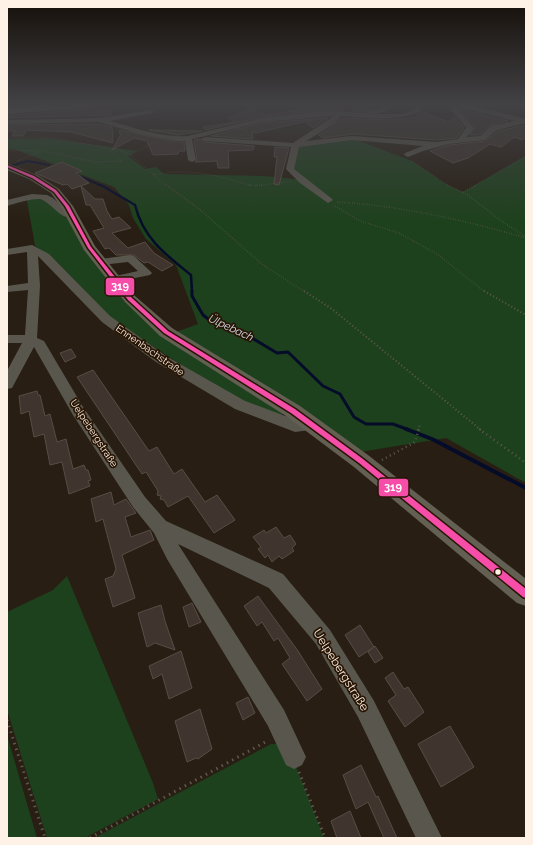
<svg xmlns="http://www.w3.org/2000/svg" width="533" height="845" font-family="Raleway,sans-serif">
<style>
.green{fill:#1e411d}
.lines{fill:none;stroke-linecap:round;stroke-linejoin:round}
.stream-far3{stroke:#040c2a;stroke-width:2}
.stream-far2{stroke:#040c2a;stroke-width:2.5}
.stream-far1{stroke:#040c2a;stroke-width:3}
.stream{stroke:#040c2a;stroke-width:4}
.building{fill:#3f352e;stroke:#574d46}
.path-far4{stroke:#5e594f;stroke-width:1;stroke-dasharray:0.5 1.5;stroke-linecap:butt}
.path-far3{stroke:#5e594f;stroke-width:1.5;stroke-dasharray:0.5 2;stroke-linecap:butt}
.path-far2{stroke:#5e594f;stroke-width:2;stroke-dasharray:1 2.5;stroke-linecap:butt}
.path-far1{stroke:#5e594f;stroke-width:2.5;stroke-dasharray:1 3.5;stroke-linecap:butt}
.path{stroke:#5e594f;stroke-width:3;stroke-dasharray:1.5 4.5;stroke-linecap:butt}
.minor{fill:#59574d;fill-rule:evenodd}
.major{fill:#645f53;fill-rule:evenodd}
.bus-1-casing{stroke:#271403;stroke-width:3}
.bus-1{fill:#f54da8;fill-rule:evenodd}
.bus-dot{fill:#fef1e5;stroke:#271403;stroke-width:1.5}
.labels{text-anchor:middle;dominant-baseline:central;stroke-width:3.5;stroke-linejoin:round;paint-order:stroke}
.street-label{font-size:10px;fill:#fef1e5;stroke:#271403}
.water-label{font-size:11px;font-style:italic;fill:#d6e1f1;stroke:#271403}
.near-street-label{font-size:12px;fill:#fef1e5;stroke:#271403}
.line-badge{stroke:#271403;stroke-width:1.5}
.badge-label{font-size:11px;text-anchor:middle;font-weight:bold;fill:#fff}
</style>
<rect width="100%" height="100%" fill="#281e13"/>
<g class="green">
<polygon points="220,104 270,104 230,111"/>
<polygon points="47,138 137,151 128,156 145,169 156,167 164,174 263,176 297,179 290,169 295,145 352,138 412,161 447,185 463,192 526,156 526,483 446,438 360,452 176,332 198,324 176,265 146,239 133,218 129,205 114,187 14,149 7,149 7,139"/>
<polygon points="37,198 48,201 68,219 130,304 284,411 281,416 226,394 114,321 58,263 35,246 27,200"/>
<polygon points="67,576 153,783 158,799 85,838 47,838 7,710 7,612 53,590"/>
<polygon points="7,735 37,838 7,838"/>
<polygon points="271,744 277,744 293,759 324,838 94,838"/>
</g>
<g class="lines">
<g class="stream-far3">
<polyline points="7,167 28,161 49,165"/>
<polyline points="82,177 102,186"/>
</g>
<path class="stream-far2" d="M101,185l34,20c8,33 31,50 56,70l1,17"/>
<polyline class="stream-far1" points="192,291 192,296 203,315 212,322 240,331 277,353 288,352 323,386 340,394 354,417 366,424 393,424 409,430"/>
<polyline class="stream" points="406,429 432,439 526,488"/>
</g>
<g class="building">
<polygon points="336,104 342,105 344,110 326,110 262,117 205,130 203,127 236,122 228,118 250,109 267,115 300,110 308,107 313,108"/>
<polygon points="365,104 379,104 384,105 365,111 351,111"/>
<polygon points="96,109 96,111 110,110 111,115 8,118 9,115"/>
<polygon points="459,109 508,121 491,125 479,135 470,135 475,127"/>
<polygon points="423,112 448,122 455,117 464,128 457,138 437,140 353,134 322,138 319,135 337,124 342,118 390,120 413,118"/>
<polygon points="328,118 313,128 307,123 312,120 255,133 252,132 253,139 211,136 262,123"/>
<polygon points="99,124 112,127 113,143 71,132 26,130 23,136 12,136 15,131 7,131 7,125"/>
<polygon points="526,125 526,137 522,140 514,137 501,147 490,144 468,158 453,163 430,151 449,145 485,141 498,131"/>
<polygon points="120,130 176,142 184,142 185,151 179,151 178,154 153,155 147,141 134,138 112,150 121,134 119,133"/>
<polygon points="149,130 202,131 178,135"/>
<polygon points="200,139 205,142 254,146 254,148 253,150 228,151 229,168 218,168 217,161 195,162 197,160 194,140"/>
<polygon points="275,147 289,148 279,185 274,184 277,157 274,157"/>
<polygon points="62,162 82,171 76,173 89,183 72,189 67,184 63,185 35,173"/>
<polygon points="81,186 95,199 103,199 107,211 112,219 119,217 131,228 112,233 128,248 145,242 154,253 173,265 162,271 148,262 144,263 134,255 116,255 109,248 105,249 93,231 104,228 90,205 86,205"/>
<polygon points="71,349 76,357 65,362 60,353"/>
<polygon points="93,370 149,451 157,447 174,474 182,469 205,502 217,495 235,520 214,533 188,496 168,507 164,500 160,499 161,496 157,495 158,491 146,472 142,474 77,377"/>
<polygon points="37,391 38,395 40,395 45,416 50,414 57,442 66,439 73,469 84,465 86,470 88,470 91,480 88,481 90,486 69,494 62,462 50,465 44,434 34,437 29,411 21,414 19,396"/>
<polygon points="111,492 114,505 126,499 136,513 125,517 131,537 150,530 154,540 122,555 135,598 113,607 105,579 113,576 116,569 103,519 96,522 91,499"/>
<polygon points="276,527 284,538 290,535 296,544 292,548 294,551 282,559 279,556 272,562 268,555 265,558 258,549 261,547 253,537 264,530 266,533"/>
<polygon points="258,596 298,651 322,689 307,701 282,664 290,658 278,638 274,641 262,622 257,626 244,606"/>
<polygon points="192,603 201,622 189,627 183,607"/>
<polygon points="161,605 165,621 175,650 155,643 147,647 138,613"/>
<polygon points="360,625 374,647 359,657 345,635"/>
<polygon points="375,646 383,658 375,663 368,652"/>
<polygon points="181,651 192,688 169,699 162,674 153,679 149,666"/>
<polygon points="393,672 404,689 408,687 424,712 405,727 388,701 396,695 385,678"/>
<polygon points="248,697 255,713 243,720 236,703"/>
<polygon points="200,709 212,749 198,759 196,758 187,762 175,721"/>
<polygon points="450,726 474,767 441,787 418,744"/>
<polygon points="361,765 376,797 378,796 397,838 384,838 368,802 356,809 343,775"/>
<polygon points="350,811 361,838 337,838 331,821"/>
</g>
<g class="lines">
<g class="path-far4">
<polyline points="7,138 47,137 120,150 130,155 167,186"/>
<polyline points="7,150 41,151"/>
<polyline points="130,155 154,142"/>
<polyline points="17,161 42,151 95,162 121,161 109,149"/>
<polyline points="412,161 449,186"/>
<path d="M154,175c36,-8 64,1 98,11"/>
<polyline points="255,186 291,181"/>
<polyline points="474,186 526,156"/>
</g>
<g class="path-far3">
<polyline points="166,185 198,208 263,265 305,292"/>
<polyline points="249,185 262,185"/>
<polyline points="447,185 468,195 500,220 526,237"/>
<polyline points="463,192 476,185"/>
<path d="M337,202c65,4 127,18 189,36"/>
<polyline points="335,206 360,221 399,233 437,254 485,292"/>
</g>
<g class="path-far2">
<polyline points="304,291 332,309 481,430"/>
<polyline points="484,291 526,315"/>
<polyline points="418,430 420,425"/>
</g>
<g class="path-far1">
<polyline points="479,429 526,463"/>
<polyline points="382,460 415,442 419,429"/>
</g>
<g class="path">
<polyline points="7,720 45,838"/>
<polyline points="299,772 325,838"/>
<polyline points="90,838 269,740"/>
</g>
<g class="minor">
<path d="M385,104h6v3l-7,5 -11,2h29l12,-4 4,-6h6l-5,8c-25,10 -51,6 -78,4l-5,7 -30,18 46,-5 85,6 21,-3 8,-11 -19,-24h18l61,15v4l-29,7 -12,10 -36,4 -26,7 -15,6 -4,-2 1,-2 18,-7 -71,-6 -53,7 -5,22 37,29 2,2 -5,3 -28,-20 -14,-14 5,-22 -86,-6 -4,-2 4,-2 88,6 41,-27 -72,6 -70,17 4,21 -4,2 -4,-2 -3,-19h-9l-36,-7 -41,-12 -92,2v-4l93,-2 51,-8 4,2 -2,1 -43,8c25,7 52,17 78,15l74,-18 64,-7 40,2 1,-2 13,-2 5,-3zM455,106l60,15 -24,5 -11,10 -13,1 7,-9z"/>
<path d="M32,194l15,1 6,3 13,12 9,2 2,2c-13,13 -26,-14 -38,-15 -11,0 -22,4 -32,7v-6z"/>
<polygon points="32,245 49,254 110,316 166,356 245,401 296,420 313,419 318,421 321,425 318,429 295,432 235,409 156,362 102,322 38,256 40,286 37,338 44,341 83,407 145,497 166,521 283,574 330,630 374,701 442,838 416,838 358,717 316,644 269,588 178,544 284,710 306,757 302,765 294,769 286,765 268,726 167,559 154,533 133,507 73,415 34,347 12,388 7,389 7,371 22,343 7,343 7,335 25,335 28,290 7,292 7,286 28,283 27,252 7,255 7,249"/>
<polygon points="130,255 134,256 150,271 152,273 150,275 115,282 111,281 109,279 111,277 138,271 128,262 101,265 96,262 101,259"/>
</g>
<g class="major">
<polygon points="64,104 101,104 97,107 7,114 7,108"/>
<polygon points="7,163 37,175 59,189 73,206 95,246 135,296 172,328 300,406 368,455 526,579 526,606 517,603 354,467 286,416 160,336 125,302 84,250 61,207 51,193 29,179 7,170"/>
</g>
<defs>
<polygon id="bus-1" points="7,165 34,176 56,190 69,206 91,247 132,298 168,331 295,409 363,459 526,589 526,598 523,597 359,463 291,413 164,333 128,300 88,248 65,206 54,192 32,178 7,167"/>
</defs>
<use href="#bus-1" class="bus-1-casing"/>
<use href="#bus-1" class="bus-1"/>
</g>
<linearGradient id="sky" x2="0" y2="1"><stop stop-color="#16100a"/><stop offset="0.47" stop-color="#424144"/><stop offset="1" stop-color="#424144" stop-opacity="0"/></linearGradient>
<rect width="533" height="222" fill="url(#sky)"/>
<circle class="bus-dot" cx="498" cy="572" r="3.5"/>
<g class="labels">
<g class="street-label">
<text transform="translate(150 350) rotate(35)">Ennenbachstraße</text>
<text transform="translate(94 433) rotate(57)">Uelpebergstraße</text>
</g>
<g class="water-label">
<text transform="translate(231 328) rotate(25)">Ülpebach</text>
</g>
<g class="near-street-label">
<text transform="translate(341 670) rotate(58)">Uelpebergstraße</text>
</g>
</g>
<g class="line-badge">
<rect x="105" y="277" width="30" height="19" rx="4" fill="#f54da8"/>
<rect x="378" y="478" width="31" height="19" rx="4" fill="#f54da8"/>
</g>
<g class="badge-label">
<text x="120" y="290">319</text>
<text x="393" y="491">319</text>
</g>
<rect width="533" height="845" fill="none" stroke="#fef1e5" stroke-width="16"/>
</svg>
